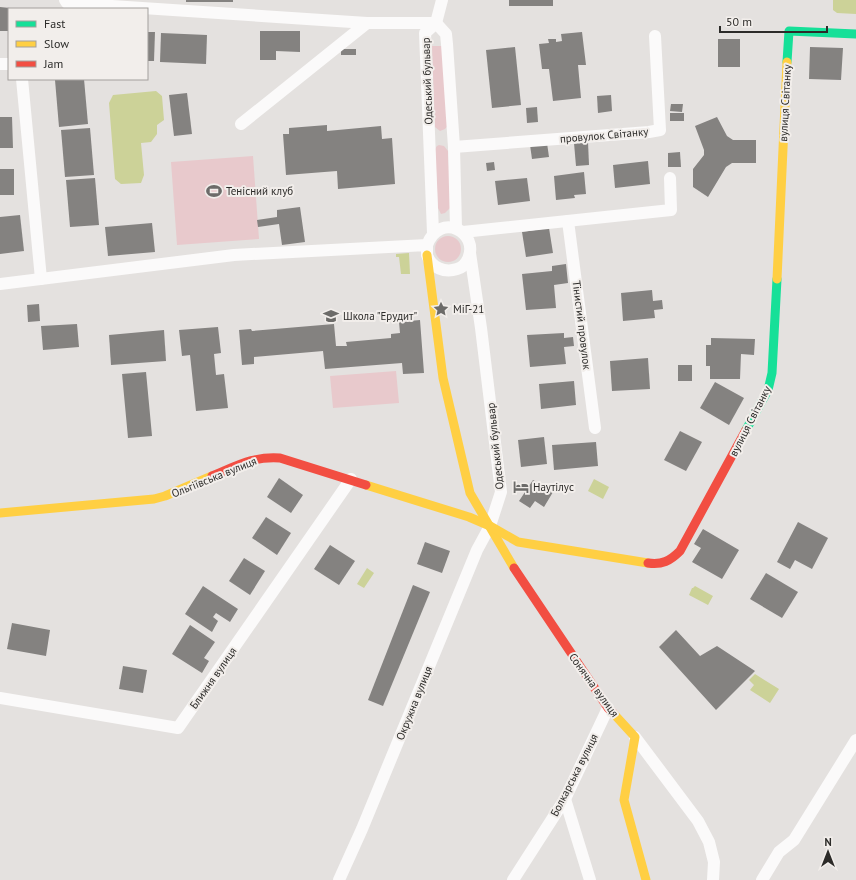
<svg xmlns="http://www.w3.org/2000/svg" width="856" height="880" font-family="'PT Sans',sans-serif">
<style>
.green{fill:#e8c9cc}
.water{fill:#ccd298}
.building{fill:#848280}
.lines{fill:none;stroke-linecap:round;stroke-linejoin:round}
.street{stroke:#fbfafa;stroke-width:12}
.fast{stroke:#16e098;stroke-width:9}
.slow{stroke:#ffcf43;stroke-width:9}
.jam{stroke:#f24e42;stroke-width:9}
.labels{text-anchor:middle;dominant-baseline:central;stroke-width:4;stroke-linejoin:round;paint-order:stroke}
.street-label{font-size:11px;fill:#2c2b29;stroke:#f2eeeb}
.poi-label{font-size:11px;fill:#2c2b29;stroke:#f2eeeb;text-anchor:start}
</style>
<rect width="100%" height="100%" fill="#e4e1df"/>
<g class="green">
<polygon points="432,46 444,46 449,124 445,129 440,131 435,127"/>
<polygon points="439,145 444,146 448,151 451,207 445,213 441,214 438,208 435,149 437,146"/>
<polygon points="253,156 259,239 177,245 171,162"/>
<circle cx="448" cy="249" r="13"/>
<polygon points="396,371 399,403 333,408 330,376"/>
</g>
<g class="water">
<polygon points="833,0 856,0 856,14 837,13 833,10"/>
<polygon points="156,91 162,96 164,120 157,125 157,134 151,142 141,143 144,175 141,183 121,184 115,179 109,103 113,95"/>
<polygon points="409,253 410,274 401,274 399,257 396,257 396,254"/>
<polygon points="594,479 609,487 603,499 588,491"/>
<polygon points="367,568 374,573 364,588 357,584"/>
<polygon points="695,586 713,596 708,605 689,595 692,588 693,588"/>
<polygon points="755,674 779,689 770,703 750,690 754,685 749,680"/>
</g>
<g class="building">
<rect x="186" y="0" width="47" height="2"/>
<rect x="509" y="0" width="44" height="6"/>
<polygon points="0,7 10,8 9,9 9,31 0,31"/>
<polygon points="260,31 300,31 300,52 276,51 276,60 260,60"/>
<polygon points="147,32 155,32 154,61 147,61"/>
<polygon points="582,32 586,65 578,65 581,98 553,101 549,69 542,69 539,44 549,43 548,39 556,39 556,42 562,41 561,34"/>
<polygon points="161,33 207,35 206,64 160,62"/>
<rect x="718" y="39" width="22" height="28"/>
<polygon points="515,47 521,105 492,108 486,50"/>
<polygon points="810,47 843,48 841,80 809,79"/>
<rect x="341" y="49" width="15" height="6"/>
<polygon points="64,79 84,79 88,124 59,127 55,80"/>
<polygon points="187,93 192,134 174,136 169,95"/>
<polygon points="611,95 612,111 598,113 597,96"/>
<polygon points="671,104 683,104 682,112 670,111"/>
<polygon points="537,107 538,122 527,123 526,108"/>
<rect x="670" y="113" width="14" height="8"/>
<polygon points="0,117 12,117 13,148 0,148"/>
<polygon points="717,117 727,136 733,140 756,140 756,163 732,163 726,167 708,197 693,187 693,169 704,155 704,150 695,126"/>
<polygon points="327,125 327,131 381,126 382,139 392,138 395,184 338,189 337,171 286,175 283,134 289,134 289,128"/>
<polygon points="90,128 94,175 65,177 61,130"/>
<polygon points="588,142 589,165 576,166 574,143"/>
<polygon points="547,143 549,157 532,159 530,145"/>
<polygon points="680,152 681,167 668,167 668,153"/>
<polygon points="648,161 650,184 615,188 613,165"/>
<polygon points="494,162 495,170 487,171 486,163"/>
<rect x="0" y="169" width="14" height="26"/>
<polygon points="584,172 586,194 574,195 575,198 556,200 554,176"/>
<polygon points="95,178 99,225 70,227 66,180"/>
<polygon points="527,178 530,201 498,205 495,181"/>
<polygon points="300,207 305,242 282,245 279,224 258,227 257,220 277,217 277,210"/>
<polygon points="20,215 24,251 0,254 0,217"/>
<polygon points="152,223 155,252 108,256 105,227"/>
<polygon points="549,228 553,253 526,257 522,232"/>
<polygon points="566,264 568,283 554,285 556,308 526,310 522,274 552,271 552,266"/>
<polygon points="652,290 653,301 662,300 663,309 654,310 655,318 623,321 621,293"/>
<polygon points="39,304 40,321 28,322 27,305"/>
<polygon points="420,320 424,373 403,374 402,363 325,369 323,351 254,357 254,364 242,365 239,330 251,329 252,331 334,324 336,346 347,346 346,342 391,338 391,334 400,333 399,322"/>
<polygon points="77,324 79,347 43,350 41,326"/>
<polygon points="218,327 221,353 214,354 216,375 224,374 228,408 196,411 190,355 182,356 179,330"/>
<polygon points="164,330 166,361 111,365 109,335"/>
<polygon points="564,333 564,338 573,337 574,346 564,347 566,364 530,367 527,335"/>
<polygon points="711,338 755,339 754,355 741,354 740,379 710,379 710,366 706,366 706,345 711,345"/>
<polygon points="648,358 650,389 612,391 610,361"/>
<rect x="678" y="365" width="14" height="16"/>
<polygon points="146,372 152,436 128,438 122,374"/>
<polygon points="574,381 576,405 541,409 539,384"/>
<polygon points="715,382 744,398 729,425 700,408"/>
<polygon points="680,431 702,442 686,471 664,460"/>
<polygon points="544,437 547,464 521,467 518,440"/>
<polygon points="596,442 598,466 554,470 552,445"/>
<polygon points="279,478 303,495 291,513 267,497"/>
<polygon points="533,480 553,492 544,507 535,501 530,508 519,501"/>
<polygon points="266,517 291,533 277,555 252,538"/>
<polygon points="798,522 828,538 812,569 795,560 790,569 777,562"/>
<polygon points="703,529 739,550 722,579 692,562 701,548 694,544"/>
<polygon points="425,542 450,551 442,573 417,564"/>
<polygon points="330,545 355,561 339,585 314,569"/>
<polygon points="244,558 265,571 250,595 229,581"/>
<polygon points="766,573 798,592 782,618 750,599"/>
<polygon points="413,585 430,592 383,706 368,700"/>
<polygon points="203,586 238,609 230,622 216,613 213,617 218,621 212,632 185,614"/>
<polygon points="12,623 50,630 46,656 7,649"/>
<polygon points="190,625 215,642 204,658 209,661 202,673 172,654"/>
<polygon points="676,630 700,656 717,646 755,671 716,710 659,647"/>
<polygon points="123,666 147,670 143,693 119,689"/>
</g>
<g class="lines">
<g class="street">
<polyline points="65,0 67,3 367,23"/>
<polyline points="436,23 446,34 447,44 454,147 456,228"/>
<polyline points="0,64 9,64"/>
<polyline points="22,79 41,279"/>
<polyline points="241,124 367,23 436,23"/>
<polyline points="454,147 649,132 660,130 655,36"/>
<polyline points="568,221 595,428"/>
<polyline points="463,232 671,210 670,178"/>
<polyline points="433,233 425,33 436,23 442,0"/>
<path d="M0,284l234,-29 193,-10c13,-34 53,-13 41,14 -2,4 -6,9 -11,10 -12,4 -26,-1 -30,-14 0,-3 0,-7 0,-10"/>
<polyline points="0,698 178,728 351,479"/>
<polyline points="635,737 698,821 709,842 714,862 713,880"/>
<polyline points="565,799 590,880"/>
<polyline points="339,880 362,829 477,550 490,526 501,492 481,328 470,253"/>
<polyline points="513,880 565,799 608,708"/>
<polyline points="762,880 779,852 794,840 856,740"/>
</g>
<g class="fast">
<polyline points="787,62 789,31 856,34"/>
<polyline points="746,430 768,390 772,373 777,279"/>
</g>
<g class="slow">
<polyline points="427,255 443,378 470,493 514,568"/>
<polyline points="777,279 787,62"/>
<polyline points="366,485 469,517 490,526 518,542 648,563"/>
<polyline points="0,513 154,499 165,496 212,476"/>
<polyline points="613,713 635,737 624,800 646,880"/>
</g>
<g class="jam">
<path d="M212,476c25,-10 41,-20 68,-18l86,27"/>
<path d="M648,563c14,2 22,-2 32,-12l66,-121"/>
<polyline points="514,568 608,708 613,713"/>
</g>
</g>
<defs>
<symbol id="stadium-bare" viewBox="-9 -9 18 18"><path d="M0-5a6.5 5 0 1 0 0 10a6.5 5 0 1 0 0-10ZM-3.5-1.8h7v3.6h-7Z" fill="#6c6b69" stroke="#f2eeeb" stroke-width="2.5" paint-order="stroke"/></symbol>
<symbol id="sight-bare" viewBox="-9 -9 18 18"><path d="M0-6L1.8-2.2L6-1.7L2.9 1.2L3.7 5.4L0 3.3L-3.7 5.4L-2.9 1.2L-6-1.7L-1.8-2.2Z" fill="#6c6b69" stroke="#f2eeeb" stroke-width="2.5" paint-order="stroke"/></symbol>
<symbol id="school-bare" viewBox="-9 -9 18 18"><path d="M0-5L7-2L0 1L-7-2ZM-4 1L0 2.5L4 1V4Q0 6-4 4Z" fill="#6c6b69" stroke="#f2eeeb" stroke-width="2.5" paint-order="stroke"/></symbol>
<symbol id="hotel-bare" viewBox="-9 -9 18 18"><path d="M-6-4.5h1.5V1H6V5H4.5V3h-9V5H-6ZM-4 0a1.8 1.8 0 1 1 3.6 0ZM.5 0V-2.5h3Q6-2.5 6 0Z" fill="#6c6b69" stroke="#f2eeeb" stroke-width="2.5" paint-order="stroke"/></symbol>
</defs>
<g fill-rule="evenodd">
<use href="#stadium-bare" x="203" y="180" width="22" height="22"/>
<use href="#sight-bare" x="430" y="298" width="22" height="22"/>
<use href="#school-bare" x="320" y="305" width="22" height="22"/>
<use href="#hotel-bare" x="510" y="476" width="22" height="22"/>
</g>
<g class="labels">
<g class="street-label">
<text transform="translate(427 81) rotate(-92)">Одеський бульвар</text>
<text transform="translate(785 103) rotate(-87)">вулиця Світанку</text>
<text transform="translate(604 135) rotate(-5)">провулок Світанку</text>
<text transform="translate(582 325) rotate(83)">Тінистий провулок</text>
<text transform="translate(750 421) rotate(-63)">вулиця Світанку</text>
<text transform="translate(495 446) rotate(-96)">Одеський бульвар</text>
<text transform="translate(214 477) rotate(-22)">Ольгіївська вулиця</text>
<text transform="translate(213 678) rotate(-55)">Ближня вулиця</text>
<text transform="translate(594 685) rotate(54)">Сонячна вулиця</text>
<text transform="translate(414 703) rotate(-68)">Окружна вулиця</text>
<text transform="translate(574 775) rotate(-63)">Болкарська вулиця</text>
</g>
<g class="poi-label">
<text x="226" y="191">Тенісний клуб</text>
<text x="453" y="309">МіГ-21</text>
<text x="343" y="316">Школа "Ерудит"</text>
<text x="533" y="487">Наутілус</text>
</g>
</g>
<rect x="8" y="8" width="140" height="72" fill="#f2eeeb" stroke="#a3a09d"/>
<rect x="16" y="21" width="20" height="6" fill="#16e098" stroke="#a3a09d"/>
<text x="44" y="28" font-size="12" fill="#2c2b29">Fast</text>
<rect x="16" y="41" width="20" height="6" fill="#ffcf43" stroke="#a3a09d"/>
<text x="44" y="48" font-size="12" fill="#2c2b29">Slow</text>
<rect x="16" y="61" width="20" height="6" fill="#f24e42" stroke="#a3a09d"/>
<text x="44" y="68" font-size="12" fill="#2c2b29">Jam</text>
<g transform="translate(828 852)" stroke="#f2eeeb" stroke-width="3" paint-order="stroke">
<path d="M0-3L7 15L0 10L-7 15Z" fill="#2c2b29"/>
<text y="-6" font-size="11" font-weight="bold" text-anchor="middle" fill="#2c2b29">N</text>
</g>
<path d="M720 26v6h107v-6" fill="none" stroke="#2c2b29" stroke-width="2"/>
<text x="726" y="26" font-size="12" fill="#2c2b29" stroke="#f2eeeb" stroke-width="3" paint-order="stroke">50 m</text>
</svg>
